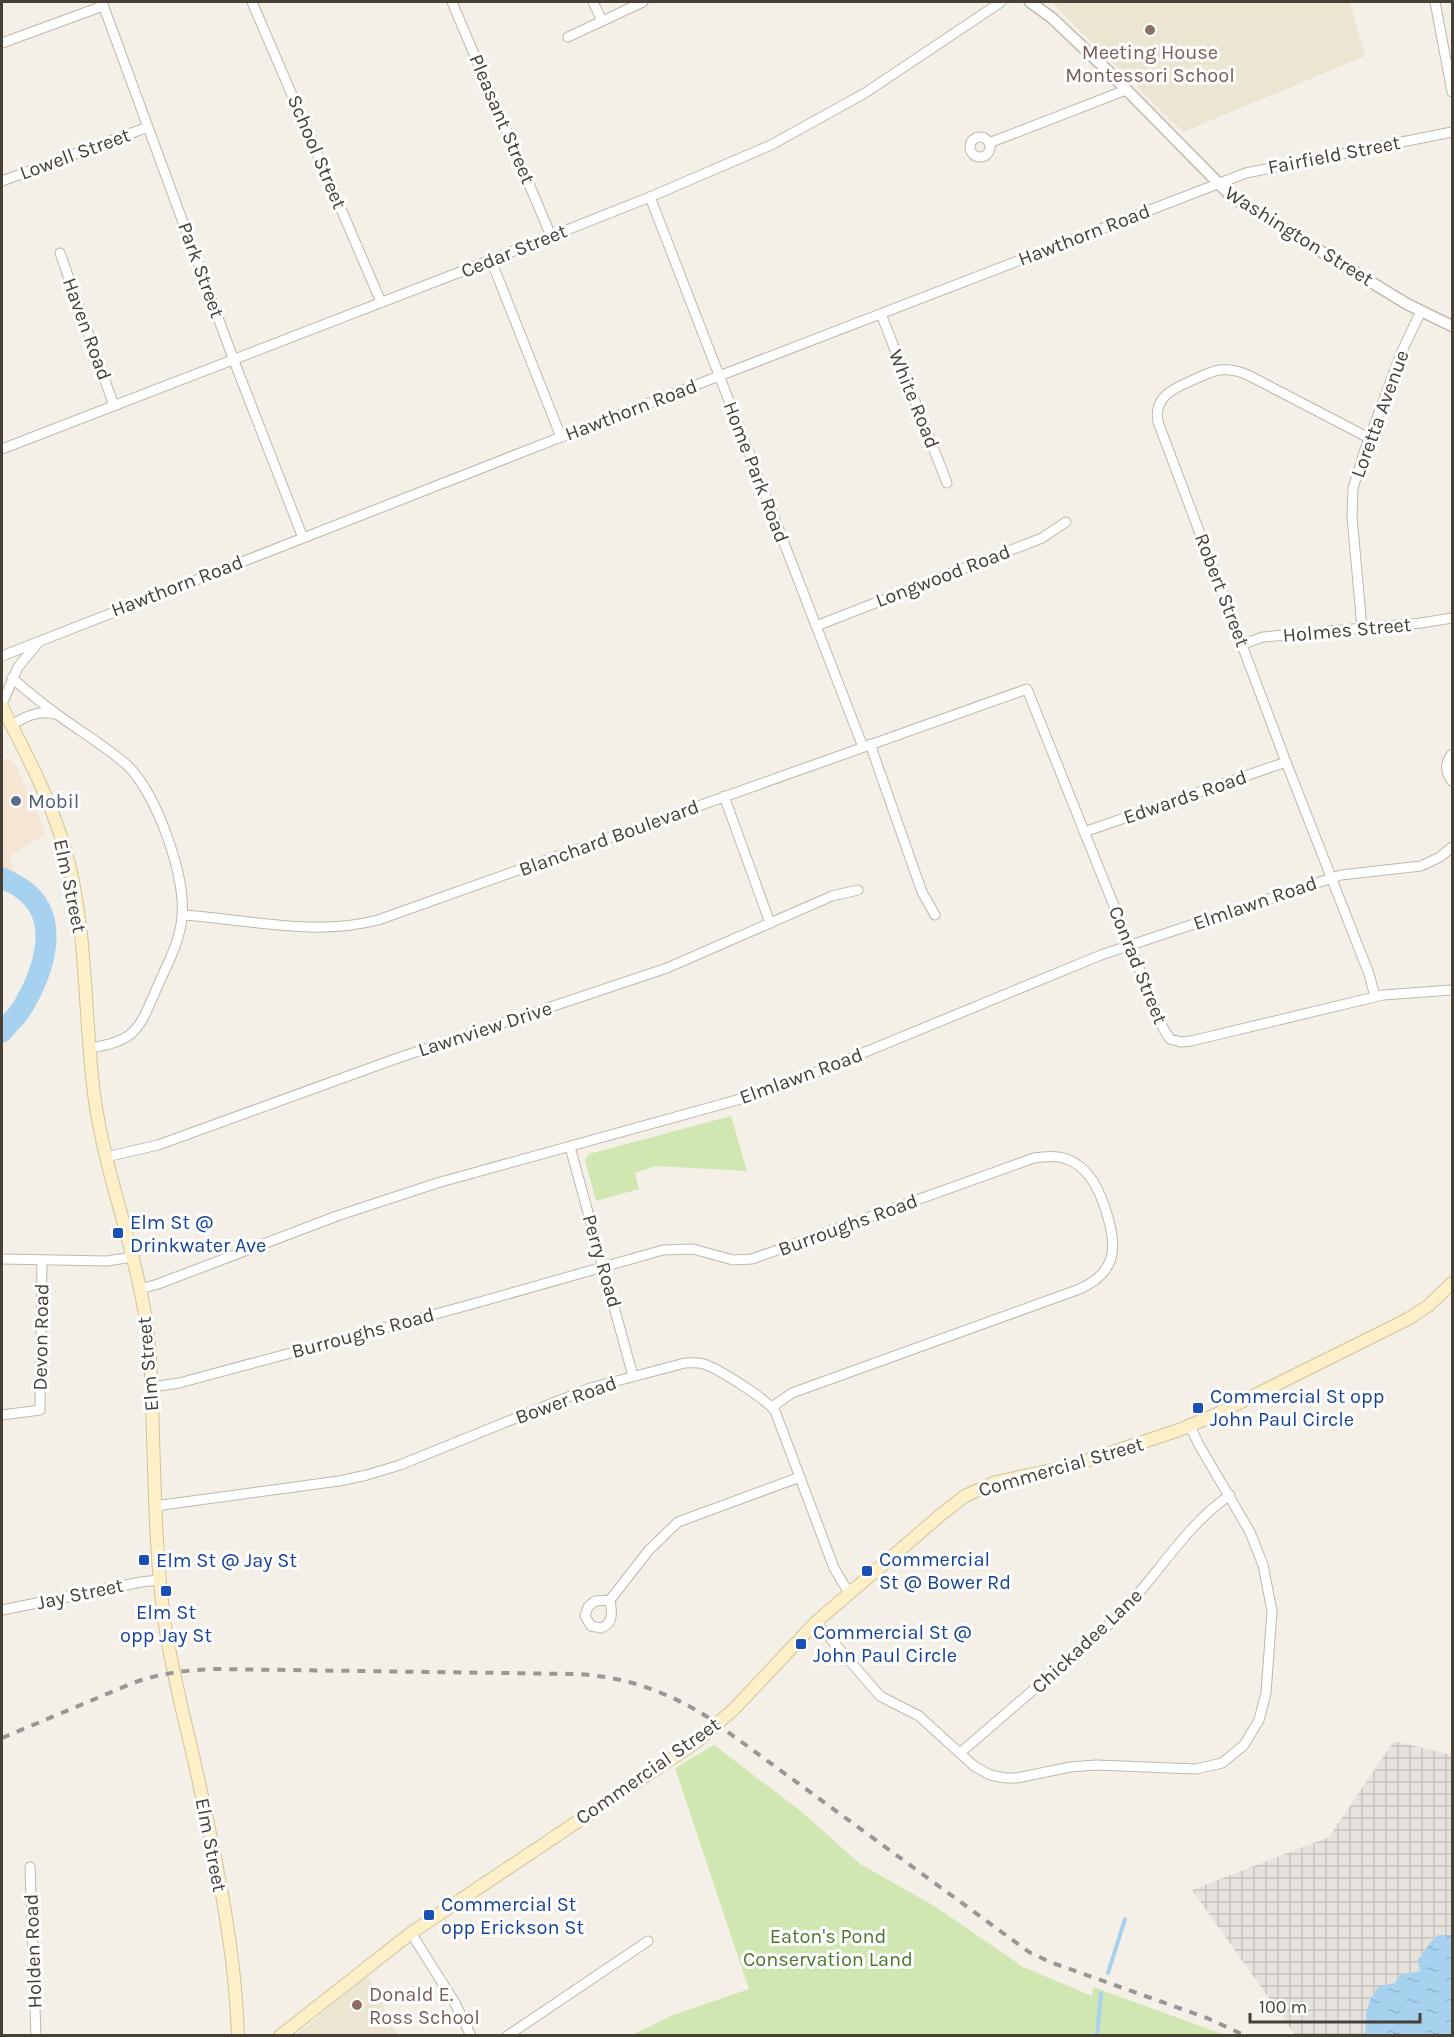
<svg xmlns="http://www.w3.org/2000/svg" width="1454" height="2037" font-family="Karla,sans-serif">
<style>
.commercial{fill:#f5e6d4}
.industrial{fill:url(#industrial-grid)}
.education{fill:#ece5d2}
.green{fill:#d0e7b2}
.water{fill:url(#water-ripples)}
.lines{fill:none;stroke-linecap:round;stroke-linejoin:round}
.stream{stroke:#a6d2ef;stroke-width:4}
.river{stroke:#a6d2ef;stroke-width:21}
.minor-casing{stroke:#bfb8ab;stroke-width:11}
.tertiary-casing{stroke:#bfb8ab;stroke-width:13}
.secondary-casing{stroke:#d3c399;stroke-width:14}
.minor{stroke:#fff;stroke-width:9}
.tertiary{stroke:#fff;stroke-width:10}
.secondary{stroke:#fdf0c8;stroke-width:12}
.rail{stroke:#979797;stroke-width:4;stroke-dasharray:8 8;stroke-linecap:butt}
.education-dot{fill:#8d6e63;stroke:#fff;stroke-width:2}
.service-dot{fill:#5c6f8a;stroke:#fff;stroke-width:2}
.transit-dot{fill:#1a4fb4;stroke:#fff;stroke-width:2}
.labels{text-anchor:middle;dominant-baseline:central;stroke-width:6;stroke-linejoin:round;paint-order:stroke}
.education-label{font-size:20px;fill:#785e54;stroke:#fff}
.street-label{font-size:20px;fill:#474037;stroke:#fff}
.service-label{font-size:20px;fill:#4e5e75;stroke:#fff;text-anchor:start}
.transit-label{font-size:20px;fill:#164399;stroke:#fff;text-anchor:start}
.park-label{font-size:20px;fill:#49782b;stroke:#fff}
</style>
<defs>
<pattern id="industrial-grid" width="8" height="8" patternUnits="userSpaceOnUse" patternTransform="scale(1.5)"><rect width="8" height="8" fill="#e6e2dd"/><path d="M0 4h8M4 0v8" fill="none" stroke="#c7c3be"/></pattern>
<pattern id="water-ripples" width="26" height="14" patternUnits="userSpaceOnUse" patternTransform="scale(1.5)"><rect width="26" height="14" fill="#a6d2ef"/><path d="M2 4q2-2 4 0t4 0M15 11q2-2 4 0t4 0" fill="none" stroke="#90b5ce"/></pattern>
</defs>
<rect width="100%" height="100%" fill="#f4f0e8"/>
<polygon class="commercial" points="2,759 8,759 15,764 46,834 9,856 17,875 2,867"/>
<polygon class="industrial" points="1394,1741 1452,1755 1452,2035 1295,2035 1192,1890 1329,1837"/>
<g class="education">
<polygon points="1051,2 1350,2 1365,56 1183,132"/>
<polygon points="368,1975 398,2035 296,2035"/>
</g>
<g class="green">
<polygon points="731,1116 747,1171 656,1166 635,1173 639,1189 596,1201 585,1160 589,1154"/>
<polygon points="714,1745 802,1812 860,1864 936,1907 1023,1967 1092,1996 1093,1987 1225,2035 632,2035 673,2015 749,1989 675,1768"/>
</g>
<path class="water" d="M1438,1935h14v100h-86c-2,-20 1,-33 13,-49l16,-3 5,-8 20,-4 -2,-11 13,-18z"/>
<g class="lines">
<g class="stream">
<polyline points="1108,1973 1125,1919"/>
<polyline points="1097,2036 1101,1993"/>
</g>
<path class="river" d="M2,878c6,3 14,6 20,11 40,27 22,81 3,114 -5,11 -16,20 -23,29"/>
<defs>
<g id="minor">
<polyline points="102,2 234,361 303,538"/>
<polyline points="252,2 381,302"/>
<polyline points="452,2 551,236"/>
<polyline points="593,2 602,21"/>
<polyline points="1435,2 1452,92"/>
<polyline points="568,37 643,2"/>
<polyline points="2,43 103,6"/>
<circle cx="980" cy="147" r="10"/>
<polyline points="989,143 1126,90"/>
<polyline points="2,181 148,127"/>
<polyline points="650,197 863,747"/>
<polyline points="60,253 114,406"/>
<polyline points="491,260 561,437"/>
<polyline points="881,314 947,483"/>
<path d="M1369,438l-121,-63c-9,-4 -18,-6 -28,-5 -9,1 -18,6 -27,10 -19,8 -40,17 -35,42l128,340 83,212 6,22"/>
<polyline points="2,449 491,260 650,197 771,145 865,93 1001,2"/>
<polyline points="816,626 1042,538 1066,522"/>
<polyline points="1362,628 1352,517 1353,488 1365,450 1402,351 1421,311"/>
<polyline points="1243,644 1263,637 1421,623 1452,618"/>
<polyline points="2,656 561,437 1246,173 1452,132"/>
<path d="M12,678c15,13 30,26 46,37 23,17 49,32 70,51 29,29 58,110 54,151 -2,23 -13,44 -22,64 -20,43 -19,60 -70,67"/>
<polyline points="2,704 18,667 38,643"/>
<path d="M11,725c14,-8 26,-15 43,-11"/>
<polyline points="870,744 922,892 935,915"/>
<path d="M1452,754c-7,9 -7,18 0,27"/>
<polyline points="724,796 770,923"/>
<polyline points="1084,832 1286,762"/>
<path d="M182,915c66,4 131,22 196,5l649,-231 136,339 7,11 11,3 10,-1 192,-46 69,-5"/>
<polyline points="570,1147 633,1376"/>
<polyline points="106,1157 158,1145 395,1059 667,968 832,896 858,890"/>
<polyline points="2,1259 107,1261 132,1257"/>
<polyline points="140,1289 158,1284 337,1216 437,1183 773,1090 1101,955 1341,875 1421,866 1440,857 1452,847"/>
<path d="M152,1387l27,-4 290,-78 194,-55 30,-1 40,11 19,-1 282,-101c11,-2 22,-3 33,1 20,8 30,26 37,46 13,37 17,67 -27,85l-285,103 -20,14"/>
<polyline points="2,1415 40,1410 42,1260"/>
<path d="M155,1506l184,-25 28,-6 33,-10 190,-77 95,-25c6,0 12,-1 19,1 15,5 62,35 71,47l59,157 15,25"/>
<polyline points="610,1600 649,1550 678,1522 800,1477"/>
<path d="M610,1600c2,12 4,23 -9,28l-10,-2 -6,-10 3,-9 7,-6z"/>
<polyline points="2,1610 141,1582 159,1580"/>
<polyline points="816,1622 880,1696 919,1716 974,1766 990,1775 1006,1778 1017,1778 1070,1767 1096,1765 1196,1769 1222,1763 1244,1745 1259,1720 1266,1693 1272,1611 1263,1565 1250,1532 1199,1445 1190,1426"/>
<path d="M960,1753l153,-132c41,-39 69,-93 117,-126"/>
<polyline points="30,1867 36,2036"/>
<polyline points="411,1933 455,2003 471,2036"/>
<polyline points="507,2036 648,1941"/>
</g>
<polyline id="tertiary" points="1030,2 1052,18 1108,71 1232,197 1407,304 1452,326"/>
<g id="secondary">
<path d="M2,707c26,50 53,101 67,157 19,77 15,158 26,237 11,76 41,149 52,226 5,36 5,72 6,109 2,61 3,122 11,183 7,48 19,94 30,141 20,90 41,182 44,276"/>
<polyline points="280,2036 411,1933 695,1743 734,1709 816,1622 943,1513 965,1496 996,1482 1071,1466 1179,1430 1217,1414 1408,1319 1428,1306 1452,1283"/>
</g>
</defs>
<use href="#minor" class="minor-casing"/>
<use href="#tertiary" class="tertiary-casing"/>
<use href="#secondary" class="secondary-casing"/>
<use href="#minor" class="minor"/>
<use href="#tertiary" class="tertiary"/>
<use href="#secondary" class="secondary"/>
<path class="rail" d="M2,1738l131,-55c27,-10 54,-13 82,-14l360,5c48,2 91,17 131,42l323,236 21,10 157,56 39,18"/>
</g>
<g class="education-dot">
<circle cx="1150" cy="30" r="6"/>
<circle cx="357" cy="2005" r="6"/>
</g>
<circle class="service-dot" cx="16" cy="801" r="6"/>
<g class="transit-dot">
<rect x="112" y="1227" width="12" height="12" rx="3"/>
<rect x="1192" y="1402" width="12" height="12" rx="3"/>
<rect x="138" y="1554" width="12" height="12" rx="3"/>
<rect x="861" y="1565" width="12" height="12" rx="3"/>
<rect x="160" y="1585" width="12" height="12" rx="3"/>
<rect x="795" y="1638" width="12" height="12" rx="3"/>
<rect x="423" y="1909" width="12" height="12" rx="3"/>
</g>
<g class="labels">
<g class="education-label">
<text x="1150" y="52">Meeting House<tspan x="1150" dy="23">Montessori School</tspan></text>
<text x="369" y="1994" text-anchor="start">Donald E.<tspan x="369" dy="23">Ross School</tspan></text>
</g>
<g class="street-label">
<text transform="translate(502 119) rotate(67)">Pleasant Street</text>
<text transform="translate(317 152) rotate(67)">School Street</text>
<text transform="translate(75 154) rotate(-20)">Lowell Street</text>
<text transform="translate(1334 155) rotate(-11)">Fairfield Street</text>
<text transform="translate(1084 235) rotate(-21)">Hawthorn Road</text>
<text transform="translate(1299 236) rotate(32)">Washington Street</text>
<text transform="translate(514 251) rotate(-22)">Cedar Street</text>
<text transform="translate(201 270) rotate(70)">Park Street</text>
<text transform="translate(87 329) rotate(70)">Haven Road</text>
<text transform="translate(914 399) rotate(68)">White Road</text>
<text transform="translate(631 410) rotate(-21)">Hawthorn Road</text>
<text transform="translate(1380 414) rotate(-70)">Loretta Avenue</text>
<text transform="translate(756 472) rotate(69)">Home Park Road</text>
<text transform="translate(943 576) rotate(-21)">Longwood Road</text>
<text transform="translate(177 586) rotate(-21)">Hawthorn Road</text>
<text transform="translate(1222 590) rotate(69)">Robert Street</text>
<text transform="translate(1347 630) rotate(-5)">Holmes Street</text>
<text transform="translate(1185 797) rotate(-19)">Edwards Road</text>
<text transform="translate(609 838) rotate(-20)">Blanchard Boulevard</text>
<text transform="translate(70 886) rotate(78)">Elm Street</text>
<text transform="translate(1255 903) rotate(-19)">Elmlawn Road</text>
<text transform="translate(1138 965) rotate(68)">Conrad Street</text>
<text transform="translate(485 1029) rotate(-18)">Lawnview Drive</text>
<text transform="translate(801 1076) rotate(-20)">Elmlawn Road</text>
<text transform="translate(848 1225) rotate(-20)">Burroughs Road</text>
<text transform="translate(602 1261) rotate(74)">Perry Road</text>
<text transform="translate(363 1333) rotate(-15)">Burroughs Road</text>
<text transform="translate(41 1337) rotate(-89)">Devon Road</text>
<text transform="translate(148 1364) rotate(-95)">Elm Street</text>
<text transform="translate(566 1400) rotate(-20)">Bower Road</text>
<text transform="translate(1061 1467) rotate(-16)">Commercial Street</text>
<text transform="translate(80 1594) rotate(-12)">Jay Street</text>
<text transform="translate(1087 1641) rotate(-43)">Chickadee Lane</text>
<text transform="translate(648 1771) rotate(-35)">Commercial Street</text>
<text transform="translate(211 1845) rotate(79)">Elm Street</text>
<text transform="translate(33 1951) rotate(-92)">Holden Road</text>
</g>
<g class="service-label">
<text x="28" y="801">Mobil</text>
</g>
<g class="transit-label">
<text x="130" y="1222">Elm St @<tspan x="130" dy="23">Drinkwater Ave</tspan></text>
<text x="1210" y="1396">Commercial St opp<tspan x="1210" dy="23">John Paul Circle</tspan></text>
<text x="879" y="1559">Commercial<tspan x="879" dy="23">St @ Bower Rd</tspan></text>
<text x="156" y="1560">Elm St @ Jay St</text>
<text x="166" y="1612" text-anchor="middle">Elm St<tspan x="166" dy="23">opp Jay St</tspan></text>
<text x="813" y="1632">Commercial St @<tspan x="813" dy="23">John Paul Circle</tspan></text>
<text x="441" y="1904">Commercial St<tspan x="441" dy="23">opp Erickson St</tspan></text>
</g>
<g class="park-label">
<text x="828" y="1936">Eaton's Pond<tspan x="828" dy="23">Conservation Land</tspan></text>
</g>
</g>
<rect width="1454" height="2037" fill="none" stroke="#474037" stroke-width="6"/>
<path d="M1250 2013v9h170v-9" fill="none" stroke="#474037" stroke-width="3"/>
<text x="1259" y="2013" font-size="18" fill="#474037" stroke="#ffffff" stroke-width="4.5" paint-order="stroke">100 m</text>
</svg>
